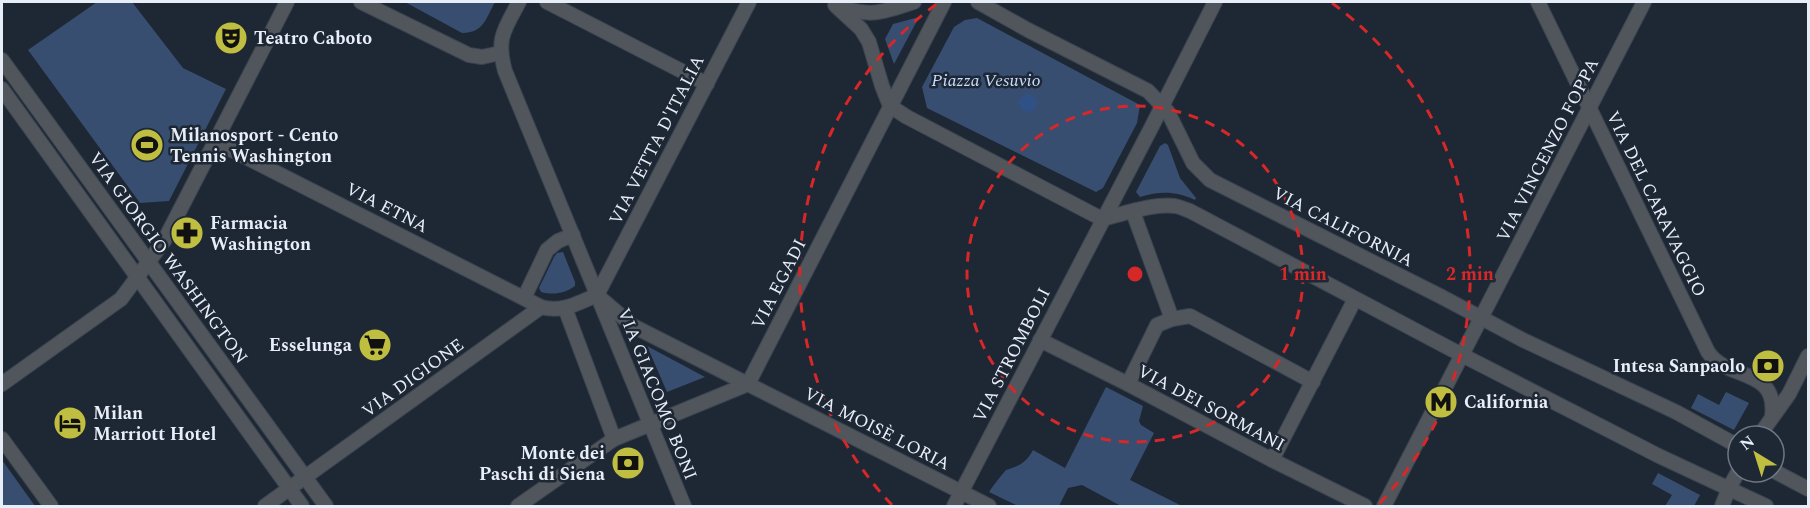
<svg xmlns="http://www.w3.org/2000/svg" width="1810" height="508" font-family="Spectral,serif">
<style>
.green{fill:#374e71}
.water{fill:#2f5186}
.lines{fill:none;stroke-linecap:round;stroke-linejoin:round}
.minor-casing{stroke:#3a434f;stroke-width:16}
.minor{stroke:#51565d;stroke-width:14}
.ring{fill:none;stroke:#d62828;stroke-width:3;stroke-dasharray:10 8}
.labels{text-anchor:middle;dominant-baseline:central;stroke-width:5;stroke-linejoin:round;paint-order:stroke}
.poi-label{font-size:18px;font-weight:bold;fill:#e8eef8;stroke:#1e2734;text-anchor:start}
.park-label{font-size:18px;font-style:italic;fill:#c8ddfe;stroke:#1e2734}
.street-label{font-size:18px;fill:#e8eef8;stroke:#1e2734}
.centre{fill:#d62828;stroke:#1e2734;stroke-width:3}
.ring-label{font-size:18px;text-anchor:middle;font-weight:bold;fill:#d62828;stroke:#1e2734;stroke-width:5;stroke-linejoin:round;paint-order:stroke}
</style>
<rect width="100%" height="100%" fill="#1e2734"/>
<g class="green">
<polygon points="97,2 132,2 183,68 226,89 169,201 140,203 28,50"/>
<path d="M405,2h90c-9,16 -11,31 -33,31z"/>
<polygon points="919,17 894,64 885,39 893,24"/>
<polygon points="977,18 1140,105 1137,123 1103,188 1096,192 927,108 922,87 954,27 965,20"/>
<path d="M1165,143l3,2 12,33 16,20 -1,2c-19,-9 -35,-9 -55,-3l-4,-5 24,-46z"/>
<path d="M563,252l12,30v4c-11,8 -22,9 -34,6l-2,-4 15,-31 3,-4z"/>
<polygon points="647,346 705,377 667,392"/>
<path d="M1106,387l37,19 -4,15 2,4 13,8 -24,47 52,26h-61l-39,-21 -14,3 -9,18h-41l-29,-14c5,-8 11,-15 17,-22 13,-4 20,-7 27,-20l32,18z"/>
<polygon points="1726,392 1749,403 1734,430 1691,408 1698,394 1719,405"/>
<polygon points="2,460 35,506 2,506"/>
<polygon points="1658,473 1700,495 1694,506 1665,506 1672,495 1652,484"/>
</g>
<circle class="water" cx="1028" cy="103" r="9"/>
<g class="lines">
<defs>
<g id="minor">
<polyline points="361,2 469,55 482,57 500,53"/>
<path d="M519,2c-15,28 -23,36 -14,69l179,435"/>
<polyline points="547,2 707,84"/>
<polyline points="978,2 1028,30 1148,91 1168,112 1193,163 1210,180 1440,296 1523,340 1676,412 1738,446"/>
<path d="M1538,2l170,350c19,29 70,15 64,64"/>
<path d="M835,5l26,24 8,13 13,44 8,20 17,11 195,102c21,-5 52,-16 73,-13 5,1 10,3 15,5l272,144 197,101 107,50"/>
<path d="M838,6c33,12 45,6 76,-4"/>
<polyline points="2,60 326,506"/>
<polyline points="2,89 302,506"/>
<path d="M216,142l325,165c21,6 37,-4 56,-12"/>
<polyline points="1133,212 1172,319"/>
<polyline points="597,295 749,2"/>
<polyline points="598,296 633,326 989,506"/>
<polyline points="524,298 547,250 558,241 573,235"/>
<polyline points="565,308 614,439"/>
<polyline points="1040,340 1128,384 1272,460 1365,506"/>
<polyline points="2,384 121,299 164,241 287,2"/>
<polyline points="1128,384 1157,325 1172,319 1190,316 1313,382"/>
<polyline points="1759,436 1789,394 1808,356"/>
<polyline points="2,439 51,506"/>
<polyline points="1272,460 1355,299"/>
<polyline points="1774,471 1808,489"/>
<polyline points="265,506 541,307"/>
<polyline points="518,506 614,439 748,384 944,2"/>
<polyline points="954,506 1150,130 1215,2"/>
<polyline points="1384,506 1644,2"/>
<polyline points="1722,506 1729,488 1738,472"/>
</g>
</defs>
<use href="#minor" class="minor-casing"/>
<use href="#minor" class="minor"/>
</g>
<g class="ring">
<circle cx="1135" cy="274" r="168"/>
<path d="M892 505A335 335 0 0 1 938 3M1332 3A335 335 0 0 1 1378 505"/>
</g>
<defs>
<symbol id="theatre-disc" viewBox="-11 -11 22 22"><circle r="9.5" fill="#c0be41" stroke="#1e2734"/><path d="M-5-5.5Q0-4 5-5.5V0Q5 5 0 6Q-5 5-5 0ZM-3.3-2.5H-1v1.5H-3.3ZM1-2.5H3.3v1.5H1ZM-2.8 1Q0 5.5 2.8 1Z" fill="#111"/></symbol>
<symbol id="stadium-disc" viewBox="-11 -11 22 22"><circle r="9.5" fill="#c0be41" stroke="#1e2734"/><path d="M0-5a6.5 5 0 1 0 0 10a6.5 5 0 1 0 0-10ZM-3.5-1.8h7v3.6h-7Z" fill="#111"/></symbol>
<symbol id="pharmacy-disc" viewBox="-11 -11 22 22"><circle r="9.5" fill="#c0be41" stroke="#1e2734"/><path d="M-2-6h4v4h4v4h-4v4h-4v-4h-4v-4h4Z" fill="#111"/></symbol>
<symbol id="supermarket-disc" viewBox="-11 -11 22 22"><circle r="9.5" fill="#c0be41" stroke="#1e2734"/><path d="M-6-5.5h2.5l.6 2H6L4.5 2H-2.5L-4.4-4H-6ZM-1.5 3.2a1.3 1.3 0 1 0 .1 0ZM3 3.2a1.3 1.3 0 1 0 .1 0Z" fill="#111"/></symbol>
<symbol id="bank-disc" viewBox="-11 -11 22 22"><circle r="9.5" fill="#c0be41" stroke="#1e2734"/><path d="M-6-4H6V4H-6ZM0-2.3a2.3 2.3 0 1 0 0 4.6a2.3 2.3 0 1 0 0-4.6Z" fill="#111"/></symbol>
<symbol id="metro-disc" viewBox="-11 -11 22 22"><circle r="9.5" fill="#c0be41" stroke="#1e2734"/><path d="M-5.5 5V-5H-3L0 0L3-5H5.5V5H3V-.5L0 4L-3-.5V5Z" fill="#111"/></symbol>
<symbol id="hotel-disc" viewBox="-11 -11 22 22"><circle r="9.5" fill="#c0be41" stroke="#1e2734"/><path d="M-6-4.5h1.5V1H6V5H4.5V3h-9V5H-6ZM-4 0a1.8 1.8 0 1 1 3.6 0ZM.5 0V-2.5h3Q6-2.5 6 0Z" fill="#111"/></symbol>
</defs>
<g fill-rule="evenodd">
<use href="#theatre-disc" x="212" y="19" width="38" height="38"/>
<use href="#stadium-disc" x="128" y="126" width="38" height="38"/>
<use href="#pharmacy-disc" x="168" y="214" width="38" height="38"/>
<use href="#supermarket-disc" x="356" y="326" width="38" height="38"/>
<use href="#bank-disc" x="1749" y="347" width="38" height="38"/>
<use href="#metro-disc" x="1422" y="383" width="38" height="38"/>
<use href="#hotel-disc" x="51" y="404" width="38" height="38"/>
<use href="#bank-disc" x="609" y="444" width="38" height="38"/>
</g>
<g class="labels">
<g class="poi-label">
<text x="254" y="38">Teatro Caboto</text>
<text x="170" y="135">Milanosport - Cento<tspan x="170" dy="21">Tennis Washington</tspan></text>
<text x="210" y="223">Farmacia<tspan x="210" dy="21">Washington</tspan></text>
<text x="352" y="345" text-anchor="end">Esselunga</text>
<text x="1745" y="366" text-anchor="end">Intesa Sanpaolo</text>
<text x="1464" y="402">California</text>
<text x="93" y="413">Milan<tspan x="93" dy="21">Marriott Hotel</tspan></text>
<text x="605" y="453" text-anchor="end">Monte dei<tspan x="605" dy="21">Paschi di Siena</tspan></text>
</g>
<g class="park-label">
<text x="986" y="80">Piazza Vesuvio</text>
</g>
<g class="street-label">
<text transform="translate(657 140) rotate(-63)">VIA VETTA D'ITALIA</text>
<text transform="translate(1548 150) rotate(-63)">VIA VINCENZO FOPPA</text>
<text transform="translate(1656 204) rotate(64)">VIA DEL CARAVAGGIO</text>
<text transform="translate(387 208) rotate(27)">VIA ETNA</text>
<text transform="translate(1343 227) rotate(27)">VIA CALIFORNIA</text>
<text transform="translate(168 258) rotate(54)">VIA GIORGIO WASHINGTON</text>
<text transform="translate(779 284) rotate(-63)">VIA EGADI</text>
<text transform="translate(1012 355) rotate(-63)">VIA STROMBOLI</text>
<text transform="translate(413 378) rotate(-36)">VIA DIGIONE</text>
<text transform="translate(657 394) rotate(68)">VIA GIACOMO BONI</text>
<text transform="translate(1211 408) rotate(28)">VIA DEI SORMANI</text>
<text transform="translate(877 429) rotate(27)">VIA MOISÈ LORIA</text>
</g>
</g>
<circle cx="1135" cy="274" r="9" class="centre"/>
<g class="ring-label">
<text x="1303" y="280">1 min</text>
<text x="1470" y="280">2 min</text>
</g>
<rect width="1810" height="508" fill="none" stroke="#e8eef8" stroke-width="6"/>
<g transform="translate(1756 454) rotate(322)"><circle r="28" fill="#1e2734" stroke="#6f7782" stroke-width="1.5"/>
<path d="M0-4.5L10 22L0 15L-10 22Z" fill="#c0be41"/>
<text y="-9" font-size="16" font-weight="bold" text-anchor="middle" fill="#e8eef8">N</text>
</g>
</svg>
